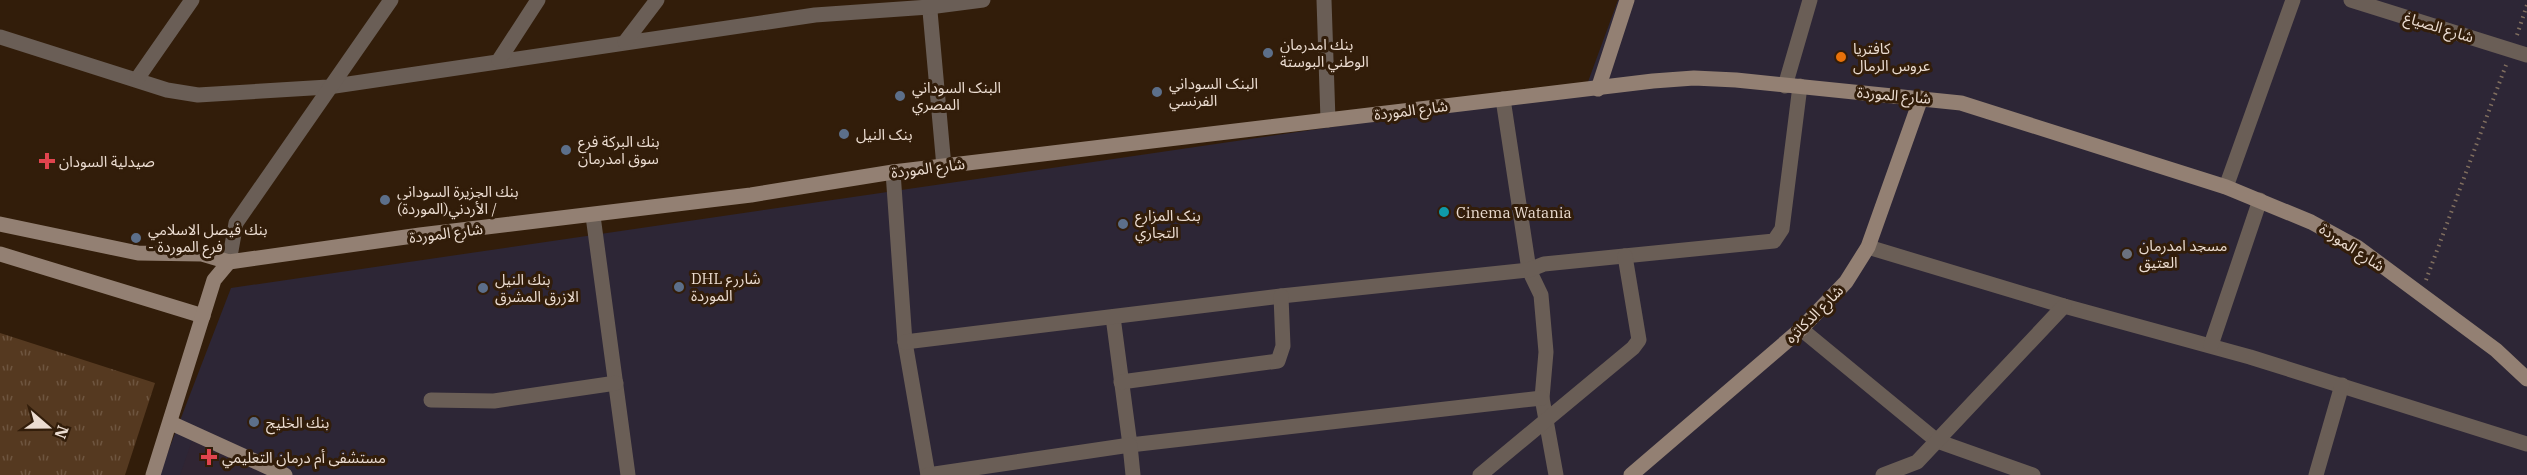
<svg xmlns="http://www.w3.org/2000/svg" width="2527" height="475" font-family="'IBM Plex Serif','Noto Sans Arabic',serif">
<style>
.commercial{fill:#2d2636}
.medical{fill:#302533}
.park{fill:url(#park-tufts)}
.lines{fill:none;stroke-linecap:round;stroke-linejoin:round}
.path{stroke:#816f5f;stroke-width:4;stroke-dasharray:1.5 4.5;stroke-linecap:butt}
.street{stroke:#6a5e56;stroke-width:15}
.secondary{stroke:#938073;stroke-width:15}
.service-dot{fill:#5c6f8a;stroke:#321d0a;stroke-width:2}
.food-dot{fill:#e8710a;stroke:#321d0a;stroke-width:2}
.health-dot{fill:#e0444e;stroke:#321d0a;stroke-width:2}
.culture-dot{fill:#0f9aa8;stroke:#321d0a;stroke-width:2}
.worship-dot{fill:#6b7280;stroke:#321d0a;stroke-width:2}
.labels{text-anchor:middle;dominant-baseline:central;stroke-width:6;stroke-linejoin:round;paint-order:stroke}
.street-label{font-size:15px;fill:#ebdcd1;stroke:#321d0a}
.poi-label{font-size:15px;fill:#ebdcd1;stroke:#321d0a;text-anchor:start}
</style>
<defs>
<pattern id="park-tufts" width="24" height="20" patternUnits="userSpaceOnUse" patternTransform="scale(1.5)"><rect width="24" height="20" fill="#553920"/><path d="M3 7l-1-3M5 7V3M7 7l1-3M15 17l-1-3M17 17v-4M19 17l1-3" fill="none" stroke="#6e553f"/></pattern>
</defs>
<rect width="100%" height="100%" fill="#321d0a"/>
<polygon class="commercial" points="1618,0 2527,0 2527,475 159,475 231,288 1585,90"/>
<polygon class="medical" points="193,438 272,475 180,475"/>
<polygon class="park" points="0,333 155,383 125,475 0,475"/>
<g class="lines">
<g class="path">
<polyline points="2517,35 2527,5"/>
<polyline points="2426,280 2506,65"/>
</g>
<g class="street">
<polyline points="929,0 944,167"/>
<polyline points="1324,0 1328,120"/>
<polyline points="2351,0 2527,55"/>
<polyline points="0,37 167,90 198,95 328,87 815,15 929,7 983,0"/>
<polyline points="625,42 657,0"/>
<polyline points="499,60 538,0"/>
<polyline points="137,79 192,0"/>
<polyline points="1785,86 1810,0"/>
<polyline points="1503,99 1529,270 1541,295 1546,352 1542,398 1556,475"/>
<polyline points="893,172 905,342 928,475"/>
<polyline points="2226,187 2293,0"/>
<polyline points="593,216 628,475"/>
<polyline points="1868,247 2064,306 2250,357 2527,444"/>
<polyline points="229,262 236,223 391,0"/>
<polyline points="1113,317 1130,445 1542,398"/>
<polyline points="1801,329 1937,441 2033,475"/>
<polyline points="905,342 1281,296 1529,270 1544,264 1774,241 1782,229 1800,86"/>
<polyline points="2211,345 2260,200"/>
<polyline points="1121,382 1278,361 1283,346 1281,296"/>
<polyline points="431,400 494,401 616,383"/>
<polyline points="928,475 1130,445 1133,475"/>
<polyline points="1480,475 1633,348 1639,340 1625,256"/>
<polyline points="1883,475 1917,462 2064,306"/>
<polyline points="2316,475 2342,385"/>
</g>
<g class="secondary">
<polyline points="1598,89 1627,0"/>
<polyline points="0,224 138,253 202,254 229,262 420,235 751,195 893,172 1653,81 1694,78 1736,80 1961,103 2226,187 2311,222 2357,247 2496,350 2527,379"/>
<polyline points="0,254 203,316"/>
<polyline points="171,423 285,475"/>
<polyline points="153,475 214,280 229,262"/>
<polyline points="1631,475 1801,329 1846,282 1868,247 1921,98"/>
</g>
</g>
<g class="service-dot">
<circle cx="1268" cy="53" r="6"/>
<circle cx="1157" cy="92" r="6"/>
<circle cx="900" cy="96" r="6"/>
<circle cx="844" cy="134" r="6"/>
<circle cx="566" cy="150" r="6"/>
<circle cx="385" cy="200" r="6"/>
<circle cx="1123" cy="224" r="6"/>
<circle cx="136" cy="238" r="6"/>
<circle cx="679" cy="287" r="6"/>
<circle cx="483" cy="288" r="6"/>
<circle cx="254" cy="422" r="6"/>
</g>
<circle class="food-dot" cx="1841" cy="57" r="6"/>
<g class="health-dot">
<path d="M44 152h6v6h6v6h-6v6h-6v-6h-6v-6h6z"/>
<path d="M206 448h6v6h6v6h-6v6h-6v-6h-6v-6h6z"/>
</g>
<circle class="culture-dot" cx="1444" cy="212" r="6"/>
<circle class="worship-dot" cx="2127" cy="254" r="6"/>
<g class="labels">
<g class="street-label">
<text transform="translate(2439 27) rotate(17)">شارع الصياغ</text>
<text transform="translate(1894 95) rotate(5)">شارع الموردة</text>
<text transform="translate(1411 110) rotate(-7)">شارع الموردة</text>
<text transform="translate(928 168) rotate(-7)">شارع الموردة</text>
<text transform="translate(446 233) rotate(-7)">شارع الموردة</text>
<text transform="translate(2352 247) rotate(33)">شارع الموردة</text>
<text transform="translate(1814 314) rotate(-45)">شارع الدكاتره</text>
</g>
<g class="poi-label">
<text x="1280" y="44">بنك امدرمان<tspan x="1280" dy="17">الوطني البوستة</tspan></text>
<text x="1853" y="48">كافتريا<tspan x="1853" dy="17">عروس الرمال</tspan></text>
<text x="1169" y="83">البنک السوداني<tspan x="1169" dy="17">الفرنسي</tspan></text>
<text x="912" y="87">البنک السوداني<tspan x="912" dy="17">المصري</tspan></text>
<text x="856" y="134">بنک النيل</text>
<text x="578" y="141">بنك البركة فرع<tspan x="578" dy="17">سوق امدرمان</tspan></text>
<text x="59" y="161">صيدلية السودان</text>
<text x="397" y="191">بنك الجزيرة السوداني<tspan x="397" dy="17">الأردني(الموردة) /</tspan></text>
<text x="1456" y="212">Cinema Watania</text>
<text x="1135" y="215">بنک المزارع<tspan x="1135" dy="17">التجاري</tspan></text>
<text x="148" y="229">بنك فيصل الاسلامي<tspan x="148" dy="17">- فرع الموردة</tspan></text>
<text x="2139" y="245">مسجد امدرمان<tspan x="2139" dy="17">العتيق</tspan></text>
<text x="691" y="278">DHL شاررع<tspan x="691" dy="17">الموردة</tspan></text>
<text x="495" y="279">بنك النيل<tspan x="495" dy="17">الازرق المشرق</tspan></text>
<text x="266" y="422">بنك الخليج</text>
<text x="222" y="457">مستشفى أم درمان التعليمي</text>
</g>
</g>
<g transform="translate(48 427) rotate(110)" stroke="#321d0a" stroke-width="4.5" paint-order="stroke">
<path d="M0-4.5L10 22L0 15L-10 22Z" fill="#ebdcd1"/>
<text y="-9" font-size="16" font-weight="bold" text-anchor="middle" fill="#ebdcd1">N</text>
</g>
</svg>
